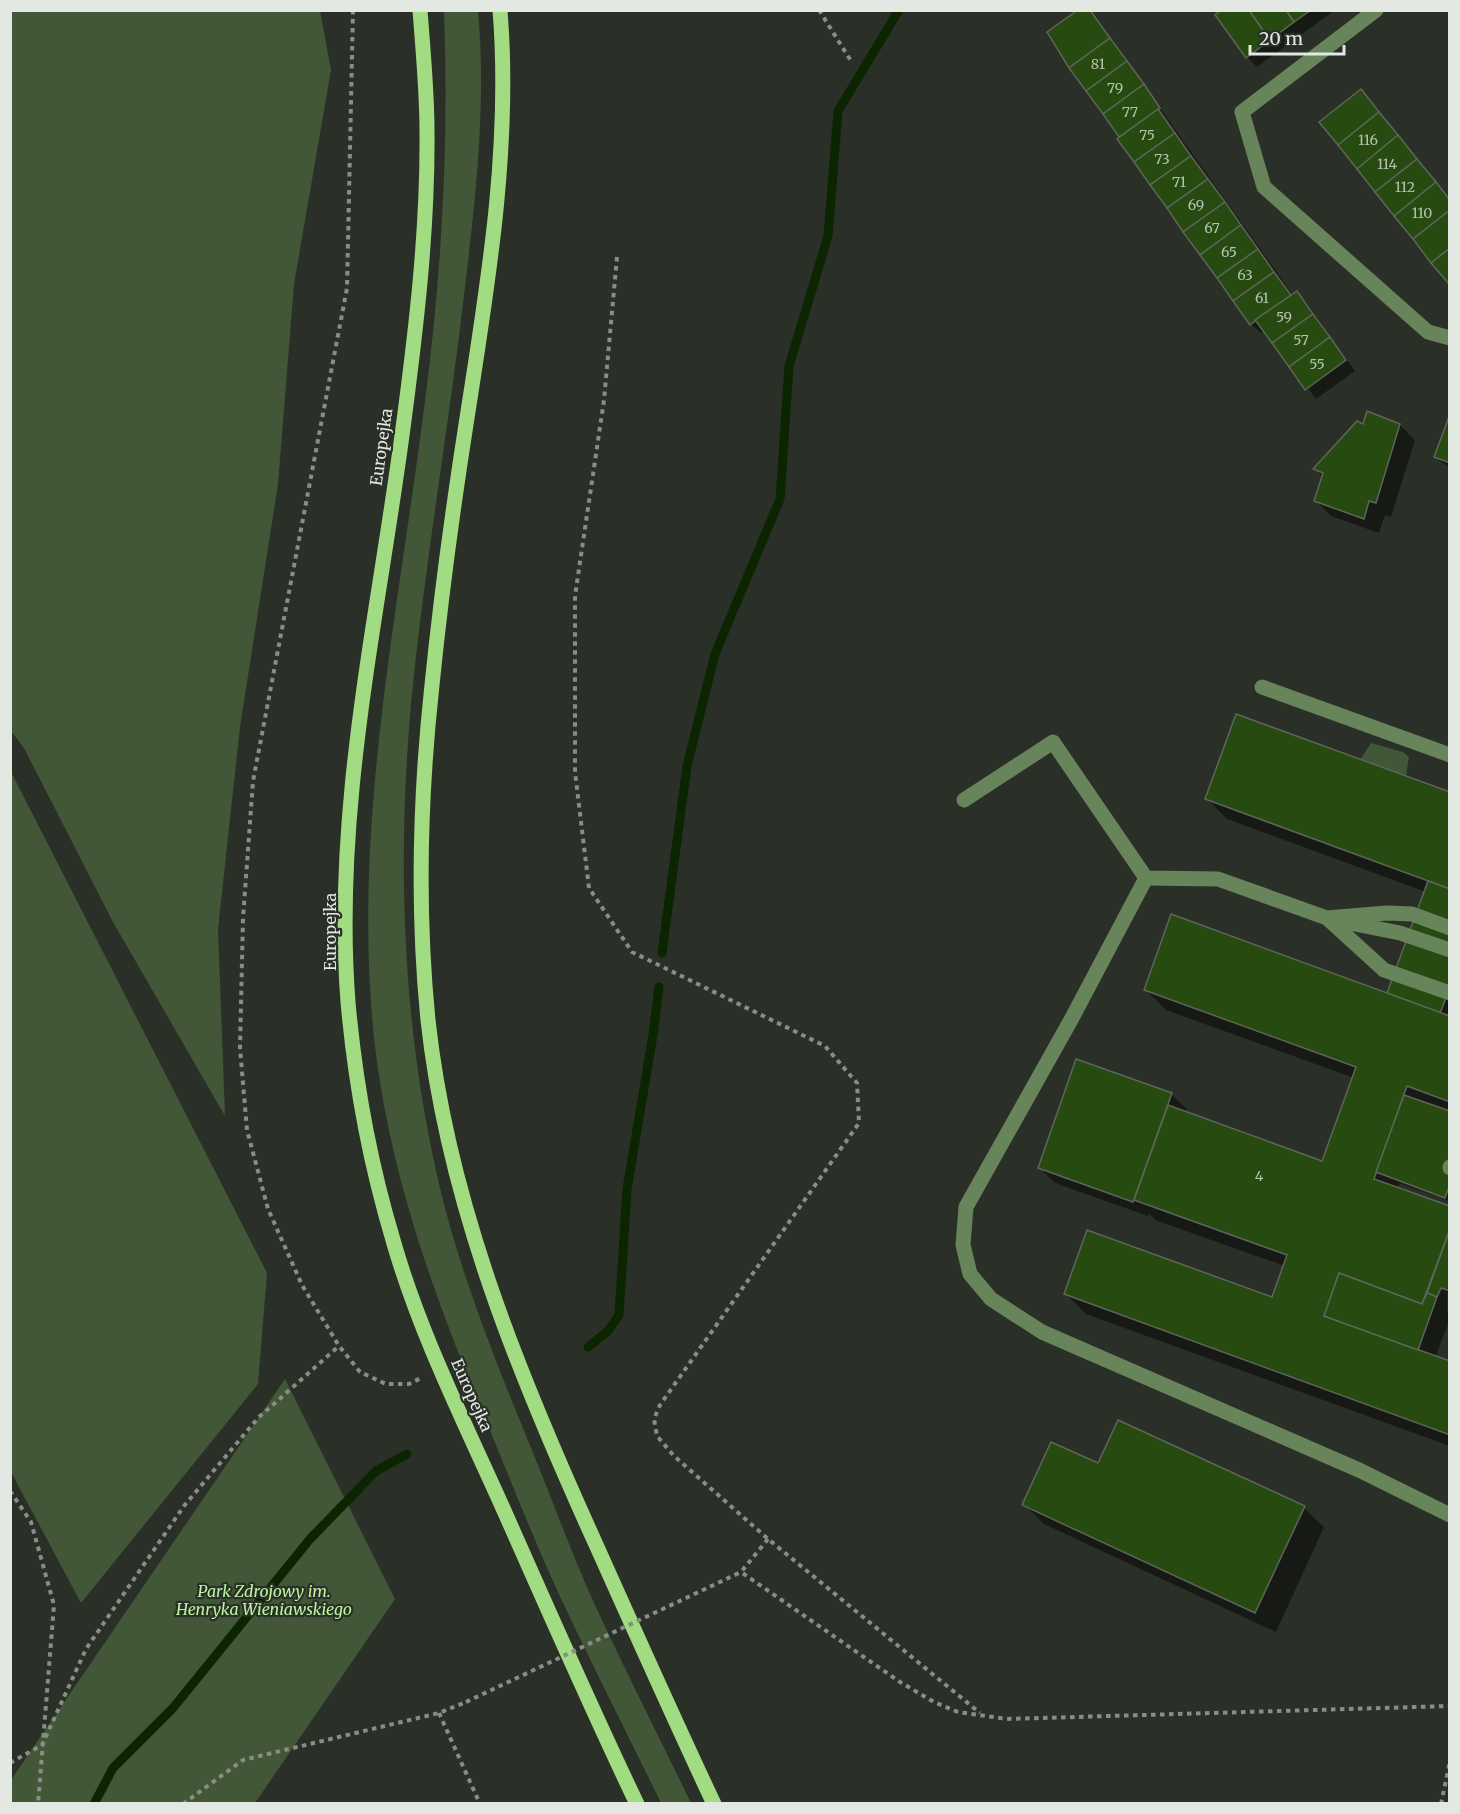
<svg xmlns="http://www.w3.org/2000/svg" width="1460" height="1814" font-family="Merriweather,serif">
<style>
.green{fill:#425738}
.shadow{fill:#0007}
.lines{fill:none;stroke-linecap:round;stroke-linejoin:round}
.stream{stroke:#0b2500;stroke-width:9}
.building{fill:#274a10;stroke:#5e655b;stroke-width:1.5}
.path{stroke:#888d86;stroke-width:4;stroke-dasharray:4.5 4.5;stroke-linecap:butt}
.minor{stroke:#68845a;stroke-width:15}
.major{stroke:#a1db82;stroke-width:15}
.path-bridge{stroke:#888d86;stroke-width:4;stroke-dasharray:4.5 4.5;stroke-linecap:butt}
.labels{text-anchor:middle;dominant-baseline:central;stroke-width:4.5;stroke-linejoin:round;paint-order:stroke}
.number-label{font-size:14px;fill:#b5c0ae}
.street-label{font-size:16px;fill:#e4e8e3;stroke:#2a3027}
.park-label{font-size:16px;font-style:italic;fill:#bcf4a0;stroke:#2a3027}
</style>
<rect width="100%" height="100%" fill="#2a3027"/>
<g class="green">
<polygon points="10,11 320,11 331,70 294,284 278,484 240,727 218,929 225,1116 113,922 24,748 11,731"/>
<path d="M444,11h34c8,85 -1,174 -11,259 -16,145 -42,289 -56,434 -15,168 -8,343 35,508 22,81 53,158 85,236 21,51 40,104 63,155 31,67 65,134 97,200h-30c-28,-58 -58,-116 -86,-175 -33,-67 -60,-137 -88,-205 -57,-136 -106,-272 -116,-420 -14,-203 29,-402 54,-602 17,-130 24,-260 19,-390z"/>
<polygon points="1371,743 1403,752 1409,757 1406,776 1360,760"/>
<polygon points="10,770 267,1273 258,1384 81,1603 11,1472"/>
<polygon points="285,1379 395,1599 255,1803 11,1803 11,1780"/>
</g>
<g class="shadow">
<polygon points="1090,10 1293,295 1297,292 1306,302 1355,371 1316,399 1265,330 1261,333 1251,324 1049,33"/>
<polygon points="1224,10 1335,10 1257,67 1247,57"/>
<polygon points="1361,91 1450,199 1450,283"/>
<polygon points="1450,418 1450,468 1435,457"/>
<polygon points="1400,425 1415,440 1391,517 1385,515 1379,533 1331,516 1316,501 1323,477 1315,468 1363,426"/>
<polygon points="1450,794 1450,1201 1399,1183 1397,1189 1450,1208 1447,1309 1450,1318 1435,1358 1450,1363 1450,1446 1086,1314 1066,1294 1273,1299 1285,1266 1155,1220 1149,1213 1148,1216 1055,1183 1040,1168 1171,1094 1187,1109 1185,1113 1323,1163 1354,1078 1166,1010 1146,990 1393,997 1426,892 1227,819 1207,799"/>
<polygon points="1098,1465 1304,1508 1324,1527 1276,1632 1044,1524 1024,1504"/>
</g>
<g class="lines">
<g class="stream">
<polyline points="662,953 687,766 715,654 780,499 789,366 828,236 838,111 899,10"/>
<polyline points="588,1347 608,1331 619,1315 627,1189 653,1035 659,987"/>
<polyline points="94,1804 113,1768 173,1708 310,1539 376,1471 407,1454"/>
</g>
</g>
<g class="building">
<polygon points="1078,10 1090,10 1110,38 1069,68 1047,32"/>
<polygon points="1221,10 1249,10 1270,40 1246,58 1215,15"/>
<polygon points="1249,10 1286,10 1294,22 1270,40"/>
<polygon points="1286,10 1311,10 1294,22"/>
<polygon points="1110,38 1127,61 1086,91 1069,68"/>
<polygon points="1127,61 1144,84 1103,114 1086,91"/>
<polygon points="1144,84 1160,108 1119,137 1103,114"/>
<polygon points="1361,89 1379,112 1338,145 1319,122"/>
<polygon points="1158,109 1175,133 1134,162 1117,139"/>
<polygon points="1379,112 1398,135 1357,169 1338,145"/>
<polygon points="1175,133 1191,156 1150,185 1134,162"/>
<polygon points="1398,135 1417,159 1375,192 1357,169"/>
<polygon points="1191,156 1208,179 1167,208 1150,185"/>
<polygon points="1417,159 1436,182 1394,216 1375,192"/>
<polygon points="1208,179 1225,202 1183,232 1167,208"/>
<polygon points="1436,182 1450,200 1450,210 1413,239 1394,216"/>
<polygon points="1225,202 1241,225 1200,255 1183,232"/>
<polygon points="1450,210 1450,248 1431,263 1413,239"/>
<polygon points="1241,225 1258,249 1217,278 1200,255"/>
<polygon points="1450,248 1450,285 1431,263"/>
<polygon points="1258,249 1274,272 1233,301 1217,278"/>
<polygon points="1274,272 1291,295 1250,325 1233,301"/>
<polygon points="1297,291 1313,314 1272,343 1255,320"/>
<polygon points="1313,314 1330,337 1289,367 1272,343"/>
<polygon points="1330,337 1346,360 1305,390 1289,367"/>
<polygon points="1367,411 1400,424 1376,503 1369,501 1364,519 1314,501 1323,473 1313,469 1357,421 1363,424"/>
<polygon points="1450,414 1450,463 1434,457"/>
<polygon points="1236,714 1450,792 1450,889 1205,799"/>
<polygon points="1428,881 1450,889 1450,988 1440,1013 1387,993"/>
<polygon points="1171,914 1450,1016 1450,1102 1407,1086 1374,1179 1450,1206 1450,1229 1422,1304 1339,1273 1324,1316 1450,1361 1450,1435 1064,1294 1087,1230 1272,1297 1287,1255 1134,1200 1168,1105 1322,1161 1356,1067 1144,990"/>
<polygon points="1076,1059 1172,1093 1133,1202 1038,1168"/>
<polygon points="1404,1095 1450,1111 1450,1184 1445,1198 1376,1172"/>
<polygon points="1450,1229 1450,1291 1441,1288 1437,1297 1427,1293"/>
<polygon points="1339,1273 1422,1304 1427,1293 1437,1297 1418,1350 1324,1316"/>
<polygon points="1118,1420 1305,1506 1255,1613 1022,1505 1051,1442 1098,1463"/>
</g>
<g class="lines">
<g class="path">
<polyline points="353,10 347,288 253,781 243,918 240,1048 247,1130 268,1209 302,1285 339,1346 360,1372 386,1384 409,1384 421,1378"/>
<polyline points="819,10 851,61"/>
<polyline points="617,257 604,400 575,596 575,772 589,888 632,952 825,1046 857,1083 859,1123 660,1405 654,1419 657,1436 674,1456 768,1539 980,1713"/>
<polyline points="10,1491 31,1522 54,1605 38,1804"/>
<polyline points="768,1539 741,1572 900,1682 934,1702 958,1712 1007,1719 1450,1706"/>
<polyline points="439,1713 480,1804"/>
<polyline points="10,1763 42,1745 86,1649 184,1506 258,1418 339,1346"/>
<polyline points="183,1804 243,1760 439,1713 466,1702"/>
<polyline points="1441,1804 1450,1761"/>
</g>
<g class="minor">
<polyline points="1376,10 1242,112 1264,187 1428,332 1450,338"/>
<polyline points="1262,687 1450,755"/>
<polyline points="964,800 1053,742 1146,878 1218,879 1327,918 1387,913 1412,914 1450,928"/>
<polyline points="1146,878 1072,1018 966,1207 963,1245 970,1274 991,1299 1042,1332 1359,1470 1450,1515"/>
<polyline points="1327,918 1384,970 1450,993"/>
<polyline points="1345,922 1400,933 1450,950"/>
<polyline points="1450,1167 1450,1168"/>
</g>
<g class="major">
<path d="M420,10c3,41 7,81 7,121 1,99 -11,199 -24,297 -25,190 -70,381 -55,574 7,79 22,161 45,238 27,95 73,185 113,275 43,97 85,193 131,289"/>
<path d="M500,10c11,137 -12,273 -33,408 -14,89 -26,178 -35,267 -12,110 -15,225 -4,335 20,185 94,362 170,529 38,85 76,170 116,255"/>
</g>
<polyline class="path-bridge" points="466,1702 741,1572"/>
</g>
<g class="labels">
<g class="number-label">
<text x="1098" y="64">81</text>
<text x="1115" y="88">79</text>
<text x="1130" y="112">77</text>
<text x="1147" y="135">75</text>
<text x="1368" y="140">116</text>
<text x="1162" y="159">73</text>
<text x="1387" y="164">114</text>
<text x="1179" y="182">71</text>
<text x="1405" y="187">112</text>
<text x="1196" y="205">69</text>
<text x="1422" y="213">110</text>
<text x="1212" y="228">67</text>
<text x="1229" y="252">65</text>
<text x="1245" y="275">63</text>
<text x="1262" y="298">61</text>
<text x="1284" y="317">59</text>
<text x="1301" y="340">57</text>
<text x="1317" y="364">55</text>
<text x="1259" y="1176">4</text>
</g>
<g class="street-label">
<text transform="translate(381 447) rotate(-82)">Europejka</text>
<text transform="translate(330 932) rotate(-90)">Europejka</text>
<text transform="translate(472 1395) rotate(66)">Europejka</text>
</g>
<g class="park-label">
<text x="264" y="1591">Park Zdrojowy im.<tspan x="264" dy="18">Henryka Wieniawskiego</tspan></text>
</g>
</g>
<rect width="1460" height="1814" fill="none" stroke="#e4e8e3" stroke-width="24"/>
<path d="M1250 45v9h94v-9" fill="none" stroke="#e4e8e3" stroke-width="3"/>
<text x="1259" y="45" font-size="18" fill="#e4e8e3" stroke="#2a3027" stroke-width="4.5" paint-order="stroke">20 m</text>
</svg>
